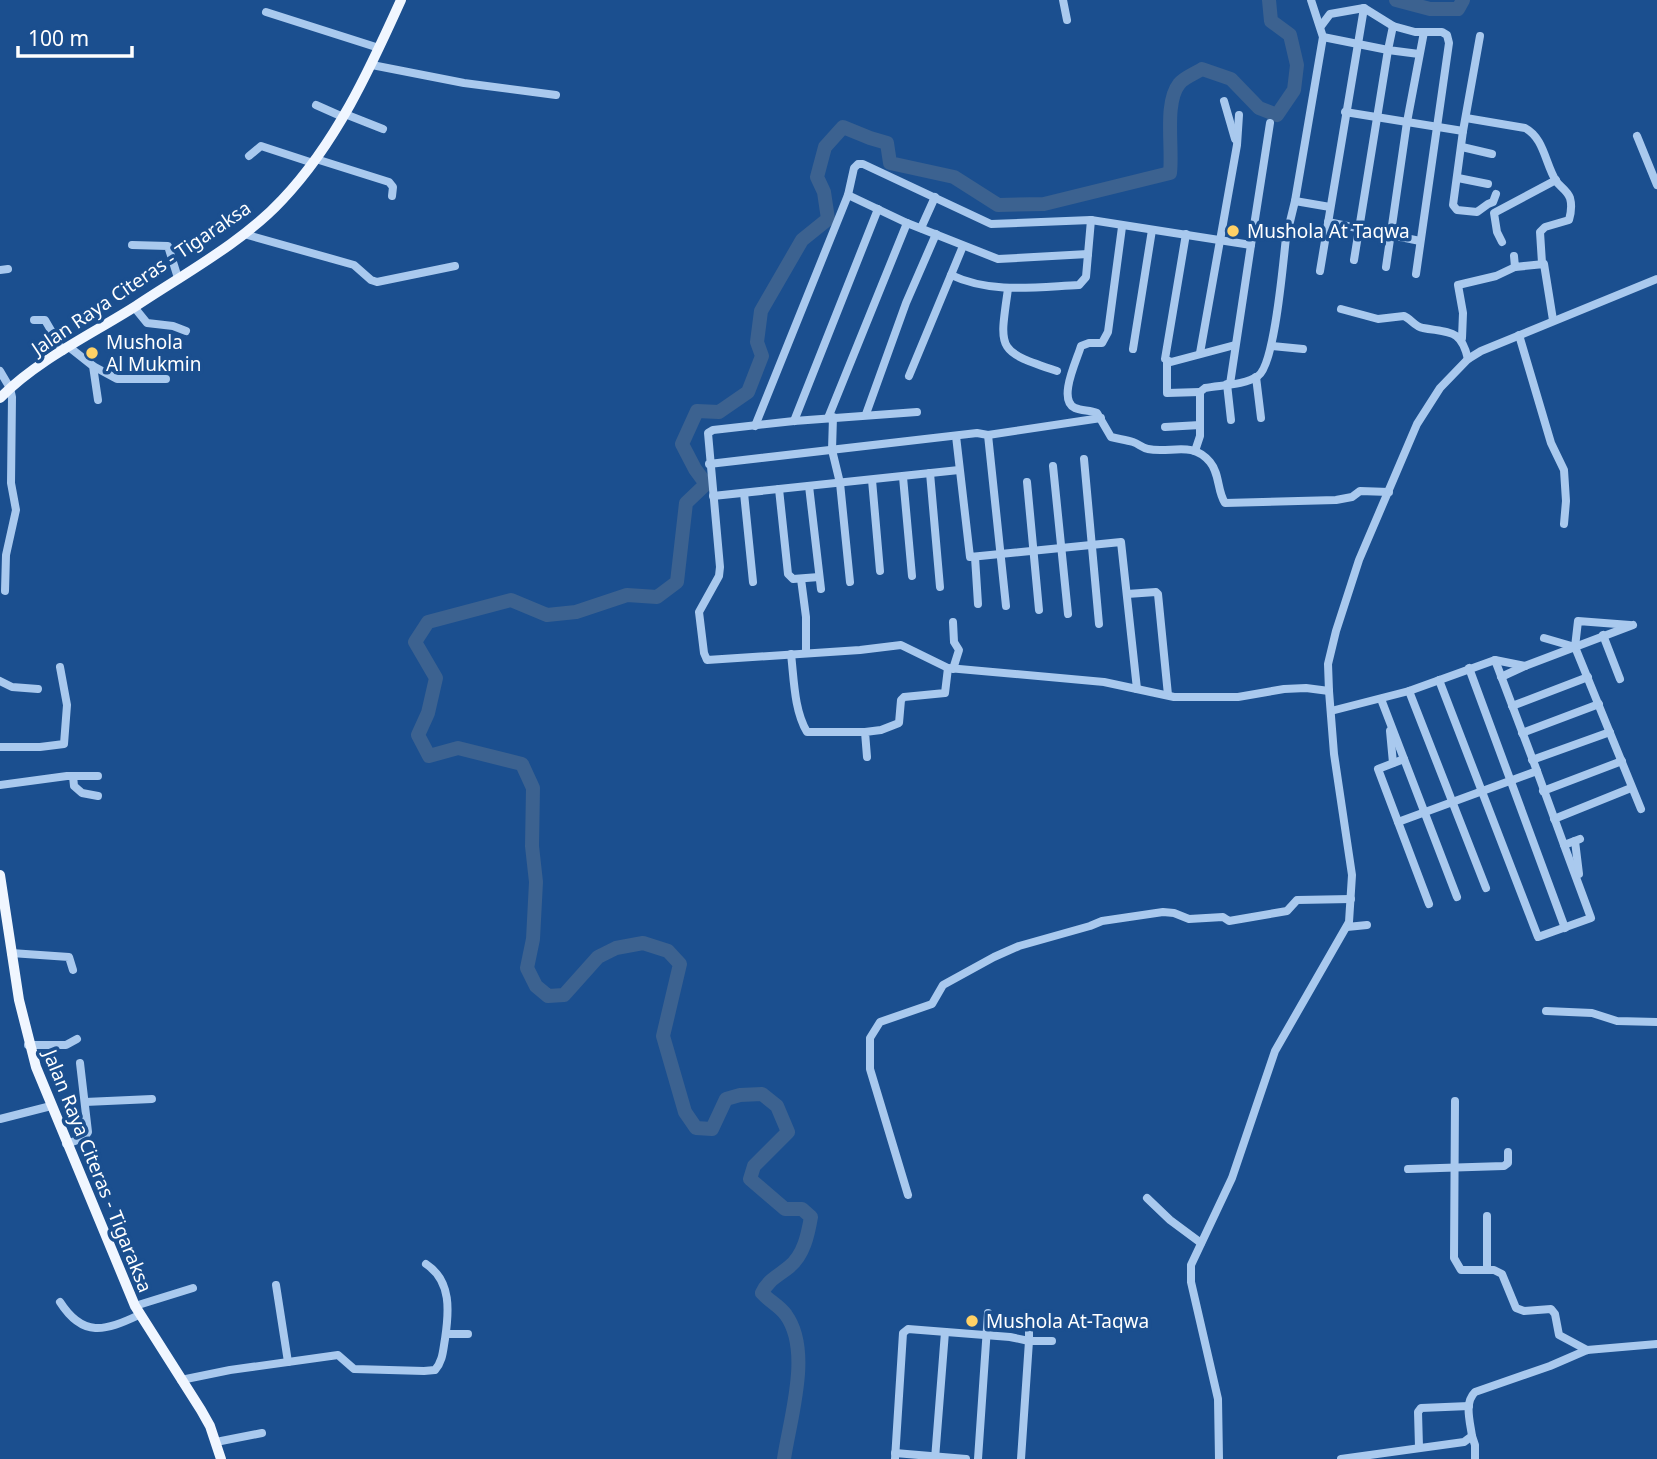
<svg xmlns="http://www.w3.org/2000/svg" width="1657" height="1459" font-family="'Noto Sans',sans-serif">
<style>
.lines{fill:none;stroke-linecap:round;stroke-linejoin:round}
.river{stroke:#3c6290;stroke-width:14}
.minor{stroke:#a9c9ee;stroke-width:8}
.major{stroke:#f0f6ff;stroke-width:10}
.poi-dot{fill:#ffd166;stroke:#1b4f8f;stroke-width:2.5}
.labels{text-anchor:middle;dominant-baseline:central;stroke-width:7;stroke-linejoin:round;paint-order:stroke}
.poi-label{font-size:19px;fill:#fff;stroke:#1b4f8f;text-anchor:start}
.street-label{font-size:19px;fill:#fff;stroke:#1b4f8f}
</style>
<rect width="100%" height="100%" fill="#1b4f8f"/>
<g class="lines">
<g class="river">
<polyline points="1396,0 1430,9 1458,9 1463,0"/>
<path d="M784,1459c6,-41 28,-108 2,-144 -6,-9 -17,-14 -24,-22 6,-13 16,-17 27,-26 15,-12 19,-33 22,-50l-9,-8h-17l-35,-30 4,-13 34,-34 -11,-26 -15,-12 -22,1 -14,4 -14,30 -16,-1 -11,-16 -22,-76 17,-72 -12,-13 -25,-8 -27,5 -18,9 -34,38 -16,1 -12,-10 -9,-18 6,-29 3,-57 -4,-36 1,-58 -11,-24 -64,-16 -29,8 -11,-21 10,-22 8,-35 -21,-36 13,-20 83,-22 36,15 29,-3 51,-17 30,2 20,-15 9,-79 20,-19 -11,-15 -13,-25 15,-33 22,1 29,-20 14,-36 -5,-14 4,-31 41,-71 26,-21 -4,-27 -7,-15 8,-30 18,-20 27,11 17,5 3,20 64,14 44,28 46,-1 126,-31c3,-25 -6,-70 9,-89 4,-6 17,-11 23,-15l29,10 28,29 18,7 17,-25 3,-25 -7,-30 -19,-14 -2,-21"/>
</g>
<g class="minor">
<polyline points="1063,0 1067,20"/>
<polyline points="1311,0 1323,37 1295,201 1330,207"/>
<polyline points="266,12 379,48"/>
<polyline points="1321,26 1330,14 1364,8 1393,26"/>
<polyline points="1480,36 1463,131 1453,205 1457,210 1477,212 1488,204 1493,202 1496,194"/>
<polyline points="1323,37 1388,50 1354,260"/>
<polyline points="372,65 464,83 556,95"/>
<polyline points="1224,101 1235,139"/>
<polyline points="316,105 343,117"/>
<polyline points="1345,112 1463,131"/>
<polyline points="345,114 383,129"/>
<path d="M1466,118l59,10c19,10 20,35 31,53 4,6 11,9 14,17 2,7 1,15 -1,22l-24,7 -5,5 2,31"/>
<polyline points="1637,136 1657,185"/>
<polyline points="1462,147 1492,154"/>
<polyline points="249,156 261,146 313,163"/>
<polyline points="316,159 389,182 393,187 392,196"/>
<polyline points="1458,178 1488,184"/>
<polyline points="848,195 907,223 998,259 1088,254"/>
<polyline points="1328,222 1420,241"/>
<path d="M1122,227l-14,105 -6,11h-13l-8,3c-4,14 -24,54 -6,62 7,3 15,2 22,5l14,24c8,2 15,3 22,5 6,2 9,6 15,7 22,5 44,-9 62,13 10,12 7,29 15,41l111,-3 16,-3 8,-6 29,1"/>
<polyline points="921,228 935,197"/>
<polyline points="1253,232 1270,123"/>
<polyline points="244,234 354,265 371,280 377,282 455,266"/>
<polyline points="1186,234 1165,359 1171,362 1235,345"/>
<polyline points="1502,242 1497,232 1494,213 1556,180"/>
<polyline points="132,245 168,246 178,278"/>
<polyline points="1514,256 1515,267 1544,264 1553,320"/>
<polyline points="1386,267 1407,122 1424,32"/>
<polyline points="0,270 8,269"/>
<polyline points="1320,271 1364,8"/>
<polyline points="1416,274 1449,43 1447,35 1442,32 1415,32 1393,26 1388,50 1419,54"/>
<path d="M951,275c40,19 85,12 128,10l7,-8 5,-57"/>
<path d="M1008,289c-9,62 -11,62 49,82"/>
<polyline points="134,307 147,323 173,326 186,331"/>
<path d="M1341,309l37,10 26,-3c7,3 11,11 19,12 27,5 38,1 45,31"/>
<polyline points="34,320 45,320 63,351"/>
<polyline points="1519,335 1551,443 1564,470 1566,501 1564,524"/>
<polyline points="1462,338 1463,313 1458,285 1496,276 1515,267"/>
<polyline points="1272,346 1303,349"/>
<polyline points="69,347 93,366 98,400"/>
<polyline points="1133,349 1152,230"/>
<polyline points="1200,353 1237,145 1239,115"/>
<polyline points="1167,362 1167,393 1200,392"/>
<polyline points="93,366 117,379 166,379"/>
<polyline points="0,371 10,388 12,397 11,483 16,510 6,555 5,591"/>
<polyline points="909,376 963,246"/>
<polyline points="1256,377 1261,418"/>
<polyline points="1227,384 1231,420"/>
<polyline points="1230,384 1251,245"/>
<polyline points="917,412 794,421 713,430 708,433 720,567 719,576 699,612 704,653 707,660 860,650 901,645 948,668 1104,682 1174,697 1238,697 1284,689 1306,688 1329,691"/>
<polyline points="866,414 906,303 936,234"/>
<polyline points="833,417 832,450 840,483 850,582"/>
<polyline points="828,418 907,223"/>
<polyline points="794,421 878,209"/>
<polyline points="755,426 848,195 854,168 858,164 863,164 991,224 1091,220 1251,245 1253,232 1286,238 1295,201"/>
<polyline points="1165,427 1200,425"/>
<polyline points="988,435 1101,418"/>
<polyline points="956,436 970,557 1121,542 1137,689"/>
<path d="M1195,451l5,-15v-44l5,-4c16,-3 40,-3 53,-12 17,-11 25,-114 28,-138"/>
<polyline points="1084,459 1099,624"/>
<polyline points="709,464 977,433 988,435 1006,606"/>
<polyline points="1053,466 1068,614"/>
<polyline points="930,473 940,587"/>
<polyline points="903,477 912,576"/>
<polyline points="872,480 880,571"/>
<polyline points="1027,482 1039,610"/>
<polyline points="809,486 821,589"/>
<polyline points="779,489 788,574 793,579 819,577"/>
<polyline points="744,493 753,582"/>
<polyline points="713,496 959,470"/>
<polyline points="975,557 978,604"/>
<polyline points="801,579 806,617 806,653"/>
<polyline points="1127,594 1156,592 1158,594 1168,695"/>
<polyline points="953,622 954,642 959,650 953,669"/>
<polyline points="1603,635 1620,679"/>
<polyline points="1544,638 1575,647 1578,621 1630,625"/>
<polyline points="1575,647 1641,809"/>
<path d="M791,654c3,25 3,56 16,78h58"/>
<polyline points="1495,660 1525,666"/>
<polyline points="1469,668 1565,928"/>
<polyline points="1501,677 1525,666 1633,625"/>
<polyline points="1439,680 1538,937 1591,918 1564,845 1580,839"/>
<polyline points="0,681 12,687 38,689"/>
<polyline points="1409,691 1486,888"/>
<polyline points="1381,699 1457,897"/>
<polyline points="1512,706 1588,677"/>
<polyline points="1331,711 1409,691 1495,660 1537,771"/>
<polyline points="1390,731 1393,763"/>
<polyline points="1522,733 1599,704"/>
<polyline points="0,747 40,747 64,744 67,705 60,667"/>
<polyline points="867,757 865,732 881,730 899,723 901,700 904,697 945,693 948,668"/>
<polyline points="1532,760 1610,732"/>
<polyline points="73,776 74,786 82,793 98,796"/>
<polyline points="0,785 67,776 98,776"/>
<polyline points="1543,791 1622,761"/>
<polyline points="1554,819 1631,788"/>
<polyline points="1398,822 1378,769 1404,759"/>
<polyline points="1575,841 1579,874"/>
<polyline points="1429,904 1398,822 1537,771 1564,845"/>
<polyline points="1347,927 1367,925"/>
<polyline points="11,953 69,957 73,970"/>
<polyline points="1546,1011 1592,1013 1617,1021 1657,1022"/>
<polyline points="28,1045 66,1045 77,1039"/>
<polyline points="1455,1101 1454,1258 1461,1270 1494,1270 1502,1274 1516,1308 1524,1311 1551,1309 1555,1314 1559,1335 1587,1350"/>
<polyline points="85,1102 152,1099"/>
<polyline points="0,1119 51,1106"/>
<polyline points="66,1144 84,1138 88,1132 80,1063"/>
<polyline points="1408,1169 1504,1166 1508,1163 1508,1152"/>
<polyline points="908,1195 870,1069 870,1038 880,1022 932,1004 943,985 994,957 1019,946 1090,926 1102,921 1163,912 1174,913 1189,919 1223,917 1229,921 1287,911 1297,900 1351,899"/>
<polyline points="1147,1198 1170,1220 1201,1243"/>
<polyline points="1487,1270 1487,1216"/>
<polyline points="276,1285 288,1362"/>
<path d="M60,1302c23,36 45,29 79,13"/>
<polyline points="135,1306 193,1288"/>
<polyline points="1029,1319 1029,1341 1052,1341"/>
<polyline points="446,1334 468,1334"/>
<path d="M181,1380l49,-10 108,-15 16,14 70,2 11,-1c8,-9 8,-20 10,-31 4,-27 7,-58 -19,-75"/>
<polyline points="1472,1436 1475,1445 1475,1459"/>
<polyline points="216,1442 262,1433"/>
<polyline points="1419,1447 1418,1412 1421,1408 1469,1406"/>
<polyline points="895,1453 966,1459"/>
<polyline points="895,1459 903,1333 908,1329 1010,1337 1029,1341 1021,1459"/>
<polyline points="935,1459 945,1332"/>
<polyline points="978,1459 988,1313"/>
<polyline points="1219,1459 1218,1399 1191,1282 1191,1265 1232,1178 1275,1051 1349,922 1352,875 1334,754 1329,691 1328,664 1336,631 1359,560 1417,424 1440,388 1468,359 1481,351 1657,279"/>
<path d="M1341,1459l123,-17 8,-6c-2,-15 -8,-33 3,-44l75,-26 37,-16 70,-6"/>
</g>
<g class="major">
<path d="M0,398c37,-38 92,-64 136,-92 48,-32 107,-64 146,-106 54,-57 87,-129 119,-200"/>
<polyline points="0,875 19,1000 36,1067 135,1306 201,1410 210,1426 221,1459"/>
</g>
</g>
<g class="poi-dot">
<circle cx="1233" cy="231" r="7"/>
<circle cx="92" cy="353" r="7"/>
<circle cx="972" cy="1321" r="7"/>
</g>
<g class="labels">
<g class="poi-label">
<text x="1247" y="231">Mushola At Taqwa</text>
<text x="106" y="342">Mushola<tspan x="106" dy="22">Al Mukmin</tspan></text>
<text x="986" y="1321">Mushola At-Taqwa</text>
</g>
<g class="street-label">
<text transform="translate(141 278) rotate(-34)">Jalan Raya Citeras - Tigaraksa</text>
<text transform="translate(98 1171) rotate(68)">Jalan Raya Citeras - Tigaraksa</text>
</g>
</g>
<path d="M18 46v10h114v-10" fill="none" stroke="#ffffff" stroke-width="3.5"/>
<text x="28" y="46" font-size="21" fill="#ffffff" stroke="#1b4f8f" stroke-width="5" paint-order="stroke">100 m</text>
</svg>
